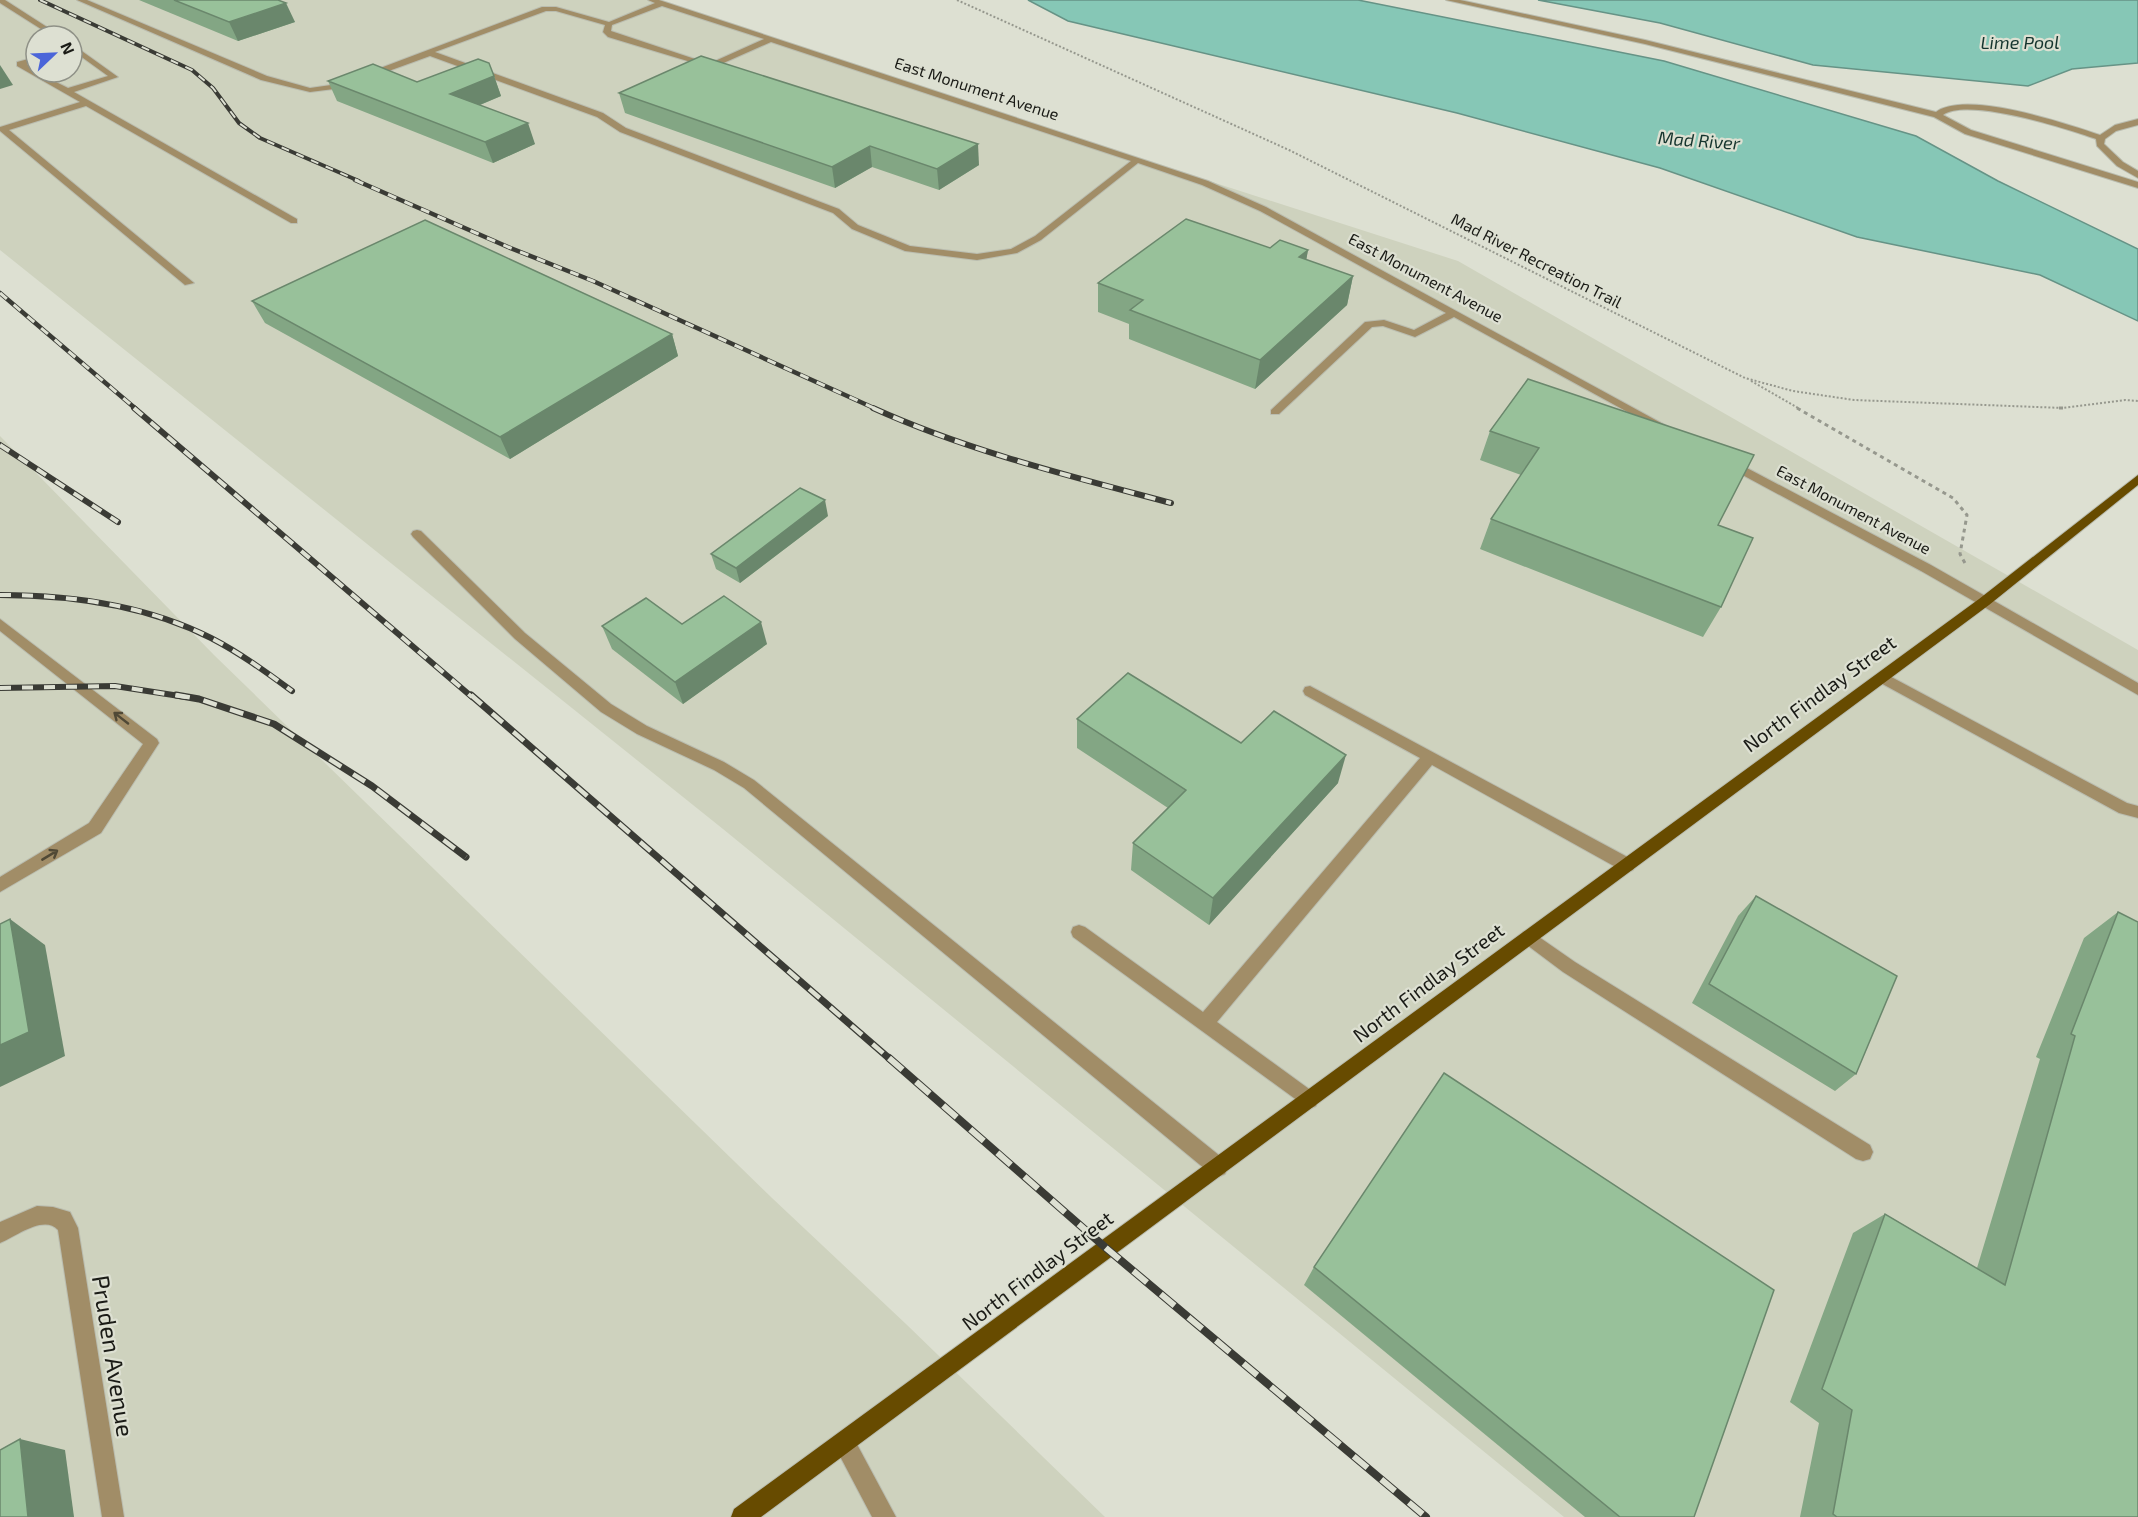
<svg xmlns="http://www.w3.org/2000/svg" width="2138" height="1517" font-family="'Exo 2',sans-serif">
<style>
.built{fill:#ced2be;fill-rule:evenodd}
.water{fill:#86c7b6;stroke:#669386;stroke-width:1.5}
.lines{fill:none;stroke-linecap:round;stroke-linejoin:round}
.minor-casing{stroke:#babdb0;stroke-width:2}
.major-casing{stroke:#babdb0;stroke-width:2}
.path-far1{stroke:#96988e;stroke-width:2;stroke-dasharray:2 2;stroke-linecap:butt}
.path{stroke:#96988e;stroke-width:3;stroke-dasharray:4 4;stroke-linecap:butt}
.minor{fill:#a18d67;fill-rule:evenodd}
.major{fill:#674b00;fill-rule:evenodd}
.rail-far4-casing{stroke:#3a3b35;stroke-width:4}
.rail-far3-casing{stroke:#3a3b35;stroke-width:4.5}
.rail-far2-casing{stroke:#3a3b35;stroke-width:6}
.rail-far1-casing{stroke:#3a3b35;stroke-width:7}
.rail-casing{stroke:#3a3b35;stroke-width:8}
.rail-far4{stroke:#dde0d2;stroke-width:2;stroke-dasharray:8;stroke-linecap:butt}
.rail-far3{stroke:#dde0d2;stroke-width:3;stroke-dasharray:9;stroke-linecap:butt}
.rail-far2{stroke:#dde0d2;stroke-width:4;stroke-dasharray:11;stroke-linecap:butt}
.rail-far1{stroke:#dde0d2;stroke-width:4.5;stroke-dasharray:14;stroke-linecap:butt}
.rail{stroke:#dde0d2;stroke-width:6;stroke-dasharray:18;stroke-linecap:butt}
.wall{fill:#83a684}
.shaded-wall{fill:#6a876c}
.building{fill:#98c19a;stroke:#6a876c;stroke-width:1.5}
.oneway{stroke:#504936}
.labels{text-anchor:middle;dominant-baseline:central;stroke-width:4.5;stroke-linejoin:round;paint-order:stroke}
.far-street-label{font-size:16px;fill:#1a1b16;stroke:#dde0d2}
.far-water-label{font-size:18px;font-style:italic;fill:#15352e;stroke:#dde0d2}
.street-label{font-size:20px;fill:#1a1b16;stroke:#dde0d2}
.near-street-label{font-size:24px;fill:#1a1b16;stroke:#dde0d2}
</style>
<rect width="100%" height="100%" fill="#dde0d2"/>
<g class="built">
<path d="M0,0h647l811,261 680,389v867h-574l-841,-688 -723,-579zM36,36h36v36h-36z"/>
<polygon points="0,436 214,655 772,1198 906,1324 1105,1517 0,1517"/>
</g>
<g class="water">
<polygon points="1028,0 1358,0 1664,61 1916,136 1998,181 2138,249 2138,321 2040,275 1857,237 1660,168 1457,113 1068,21"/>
<polygon points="1538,0 2138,0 2138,63 2072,69 2028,86 1813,65 1660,23"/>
</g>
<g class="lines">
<defs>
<g id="minor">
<polygon points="0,0 5,0 61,36 52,36 0,3"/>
<path d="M77,0h10l180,76 43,12 28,-4 204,-77h14l53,15 46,-19 -7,-3h11l549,181 58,26 408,223 -2,2h-8l-210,-115 -39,20 -32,-11 -11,1 -93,87h-8v-4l94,-88 19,-2 30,10 32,-17 -186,-102 -58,-26 -64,-22 -97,77 -24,13 -40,7 -72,-9 -53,-22 -19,-16 -213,-81 -23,-15 -167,-61 -88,32 -32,4 -49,-12zM662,6l102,33 -49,22 -11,1 -93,-31 1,-6zM546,11h10l49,14 -2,7 5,5 96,29 15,-1 52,-23 360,119 -96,75 -24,13 -34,5 -67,-8 -52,-21 -19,-16 -213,-81 -23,-15 -168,-61z"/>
<path d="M1446,0h14l185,40 291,72c30,-22 128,11 164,23l15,-10 23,-6v6l-22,6 -11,8 -1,5 19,18 15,9v7l-21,-12 -20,-20 -1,-7c-29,-10 -128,-42 -153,-24l28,15 167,52v6l-173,-54 -31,-17 -289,-73z"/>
<polygon points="72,44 118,77 74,92 297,219 297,223 291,223 86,106 9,130 194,283 185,285 0,131 0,127 80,102 17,66 17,62 36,57 36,62 27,64 36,72 68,88 108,76 72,50"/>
<polygon points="1728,458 1931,565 2138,683 2138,695 1921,571 1724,465 1722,462"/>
<polygon points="417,530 421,531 525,633 611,704 647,726 724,762 754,780 1225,1160 1228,1167 1225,1174 1218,1177 1211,1174 744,788 714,770 637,734 601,712 515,639 413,537 411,534 413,531"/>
<polygon points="0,619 157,739 159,743 101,833 0,892 0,877 89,823 143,744 0,631"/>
<polygon points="1882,672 2127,803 2138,806 2138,818 2119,813 1877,681 1875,677"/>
<polygon points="1310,686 1633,860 1635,865 1633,870 1627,872 1621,870 1432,765 1217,1022 1316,1094 1318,1100 1316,1106 1309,1109 1073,937 1071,932 1073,927 1079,925 1085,927 1203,1012 1420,758 1305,695 1303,691 1305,687"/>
<polygon points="1529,930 1575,962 1870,1145 1873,1152 1870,1159 1863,1161 1856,1159 1563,972 1523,942 1521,937 1523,932"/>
<path d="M37,1206l16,1 17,5 8,16 46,289h-22l-44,-287c-14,-16 -43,7 -58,13v-21z"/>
<polygon points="844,1432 852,1435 896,1517 872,1517 833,1443 836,1435"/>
</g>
<polygon id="major" points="2138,475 2138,485 1989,605 761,1517 731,1517 734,1509 1979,599"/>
</defs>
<use href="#minor" class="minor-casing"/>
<use href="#major" class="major-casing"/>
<g class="path-far1">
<polyline points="957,0 1289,150 1745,378 1793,391 1854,400 2063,408 2125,400 2138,401"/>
<polyline points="1751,381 1800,409"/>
</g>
<g class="path">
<polyline points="1797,408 1953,498 1967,515 1960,554 1966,565"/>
<polyline points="2059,408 2064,408"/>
</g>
<use href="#minor" class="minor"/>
<use href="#major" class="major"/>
<defs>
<polyline id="rail-far4" points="40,0 192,70 213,88 239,123 260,138 359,181"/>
<g id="rail-far3">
<polyline points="355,180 508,247 593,281 876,409"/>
<polyline points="0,293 136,409"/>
</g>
<g id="rail-far2">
<polyline points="134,408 472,697"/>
<path d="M873,408c95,43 197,68 298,95"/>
<polyline points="0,445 118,522"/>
<path d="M0,595c72,0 146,10 211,43 29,15 55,34 81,53"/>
<polyline points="0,688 115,686 186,697"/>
</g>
<g id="rail-far1">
<polyline points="176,695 199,699 274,724 372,786 466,857"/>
<polyline points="471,695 891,1060"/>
</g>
<polyline id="rail" points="889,1058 1106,1248 1426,1517"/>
</defs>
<use href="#rail-far4" class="rail-far4-casing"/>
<use href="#rail-far3" class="rail-far3-casing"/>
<use href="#rail-far2" class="rail-far2-casing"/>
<use href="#rail-far1" class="rail-far1-casing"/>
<use href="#rail" class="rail-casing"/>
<use href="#rail-far4" class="rail-far4"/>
<use href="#rail-far3" class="rail-far3"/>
<use href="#rail-far2" class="rail-far2"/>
<use href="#rail-far1" class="rail-far1"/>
<use href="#rail" class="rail"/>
</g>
<g class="wall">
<polygon points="139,0 278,0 295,22 238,41"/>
<polygon points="494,76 501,96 480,105 535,144 493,163 337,101 328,81 417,82"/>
<polygon points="619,93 979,165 939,190 872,167 835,188 625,113"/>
<polygon points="1270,248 1308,250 1306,260 1353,276 1347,305 1255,389 1129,339 1129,324 1098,312 1098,283"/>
<polygon points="252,301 672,334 678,356 510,459 265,323"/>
<polygon points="1528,379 1718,525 1721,607 1703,637 1480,549 1491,519 1521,475 1480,460 1490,431"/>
<polygon points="828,516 740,583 716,569 711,554"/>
<polygon points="682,624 767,644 683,704 612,649 602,626"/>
<polygon points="1077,719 1241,743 1338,783 1209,925 1131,870 1133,843 1168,808 1077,748"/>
<polygon points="1756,896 1856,1074 1835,1091 1692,1003 1738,916"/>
<polygon points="2118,912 2138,1517 1800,1517 1819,1423 1790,1402 1853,1233 1885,1214 1977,1268 2040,1059 2036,1057 2084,938"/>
<polygon points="1314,1267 1694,1517 1585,1517 1304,1285"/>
</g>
<g class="shaded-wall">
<polygon points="286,3 295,22 238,41 229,22"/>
<polygon points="0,65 13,85 0,89"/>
<polygon points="494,76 501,96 458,114 450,94"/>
<polygon points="528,123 535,144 493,163 485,142"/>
<polygon points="978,144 979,165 939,190 937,169"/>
<polygon points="870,146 872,167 835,188 832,167"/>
<polygon points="1308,250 1303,278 1299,257"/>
<polygon points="1353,276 1347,305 1255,389 1260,360"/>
<polygon points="672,334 678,356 510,459 500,437"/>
<polygon points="825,500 828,516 740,583 736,568"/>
<polygon points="761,622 767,644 683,704 675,682"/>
<polygon points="1346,755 1338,783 1209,925 1213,898"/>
<polygon points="10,919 45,945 65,1056 0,1087 0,1045"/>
<polygon points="20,1439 65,1450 74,1517 28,1517"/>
</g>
<g class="building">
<polygon points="174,0 278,0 286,3 229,22"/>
<polygon points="701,56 978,144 937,169 870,146 832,167 619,93"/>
<polygon points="478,59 489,63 494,76 450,94 528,123 485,142 328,81 373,64 417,82"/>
<polygon points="1186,219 1270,248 1280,240 1308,250 1299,257 1353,276 1260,360 1130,310 1143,300 1098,283"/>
<polygon points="425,220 672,334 500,437 252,301"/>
<polygon points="1528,379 1754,455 1718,525 1753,538 1721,607 1491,519 1539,448 1490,431"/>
<polygon points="800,488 825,500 736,568 711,554"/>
<polygon points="724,596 761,622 675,682 602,626 646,598 682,624"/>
<polygon points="1128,673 1241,743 1274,711 1346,755 1213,898 1133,843 1186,790 1077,719"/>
<polygon points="1756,896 1897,976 1856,1074 1709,984"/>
<polygon points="2118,912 2138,922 2138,1517 1837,1517 1833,1514 1852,1410 1822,1389 1885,1214 2005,1285 2075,1036 2071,1034"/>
<polygon points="10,919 29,1032 0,1045 0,924"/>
<polygon points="1444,1073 1774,1290 1694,1517 1620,1517 1314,1267"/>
<polygon points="20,1439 28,1517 0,1517 0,1450"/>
</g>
<defs><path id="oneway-shaft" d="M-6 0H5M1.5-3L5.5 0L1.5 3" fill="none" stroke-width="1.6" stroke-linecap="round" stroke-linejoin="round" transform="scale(1.5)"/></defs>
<g class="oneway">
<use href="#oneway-shaft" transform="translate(121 718) rotate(-142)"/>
<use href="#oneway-shaft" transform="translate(50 855) rotate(-31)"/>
</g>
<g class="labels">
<g class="far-street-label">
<text transform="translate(977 88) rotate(18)">East Monument Avenue</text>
<text transform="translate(1537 260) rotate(27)">Mad River Recreation Trail</text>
<text transform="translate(1426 277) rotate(28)">East Monument Avenue</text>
<text transform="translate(1854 509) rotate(28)">East Monument Avenue</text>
</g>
<g class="far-water-label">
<text x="2020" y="42">Lime Pool</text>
<text transform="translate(1699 140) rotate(4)">Mad River</text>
</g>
<g class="street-label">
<text transform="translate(1819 693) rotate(-36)">North Findlay Street</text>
<text transform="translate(1428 982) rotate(-37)">North Findlay Street</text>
<text transform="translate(1037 1270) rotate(-37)">North Findlay Street</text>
</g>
<g class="near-street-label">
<text transform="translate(114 1356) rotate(81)">Pruden Avenue</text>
</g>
</g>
<g transform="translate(54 54) rotate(67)"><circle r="28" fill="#dde0d2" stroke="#8f9187" stroke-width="1.5"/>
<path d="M0-4.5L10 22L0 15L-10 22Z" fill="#4b65d9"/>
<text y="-9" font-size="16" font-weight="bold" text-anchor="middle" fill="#1a1b16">N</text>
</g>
</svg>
